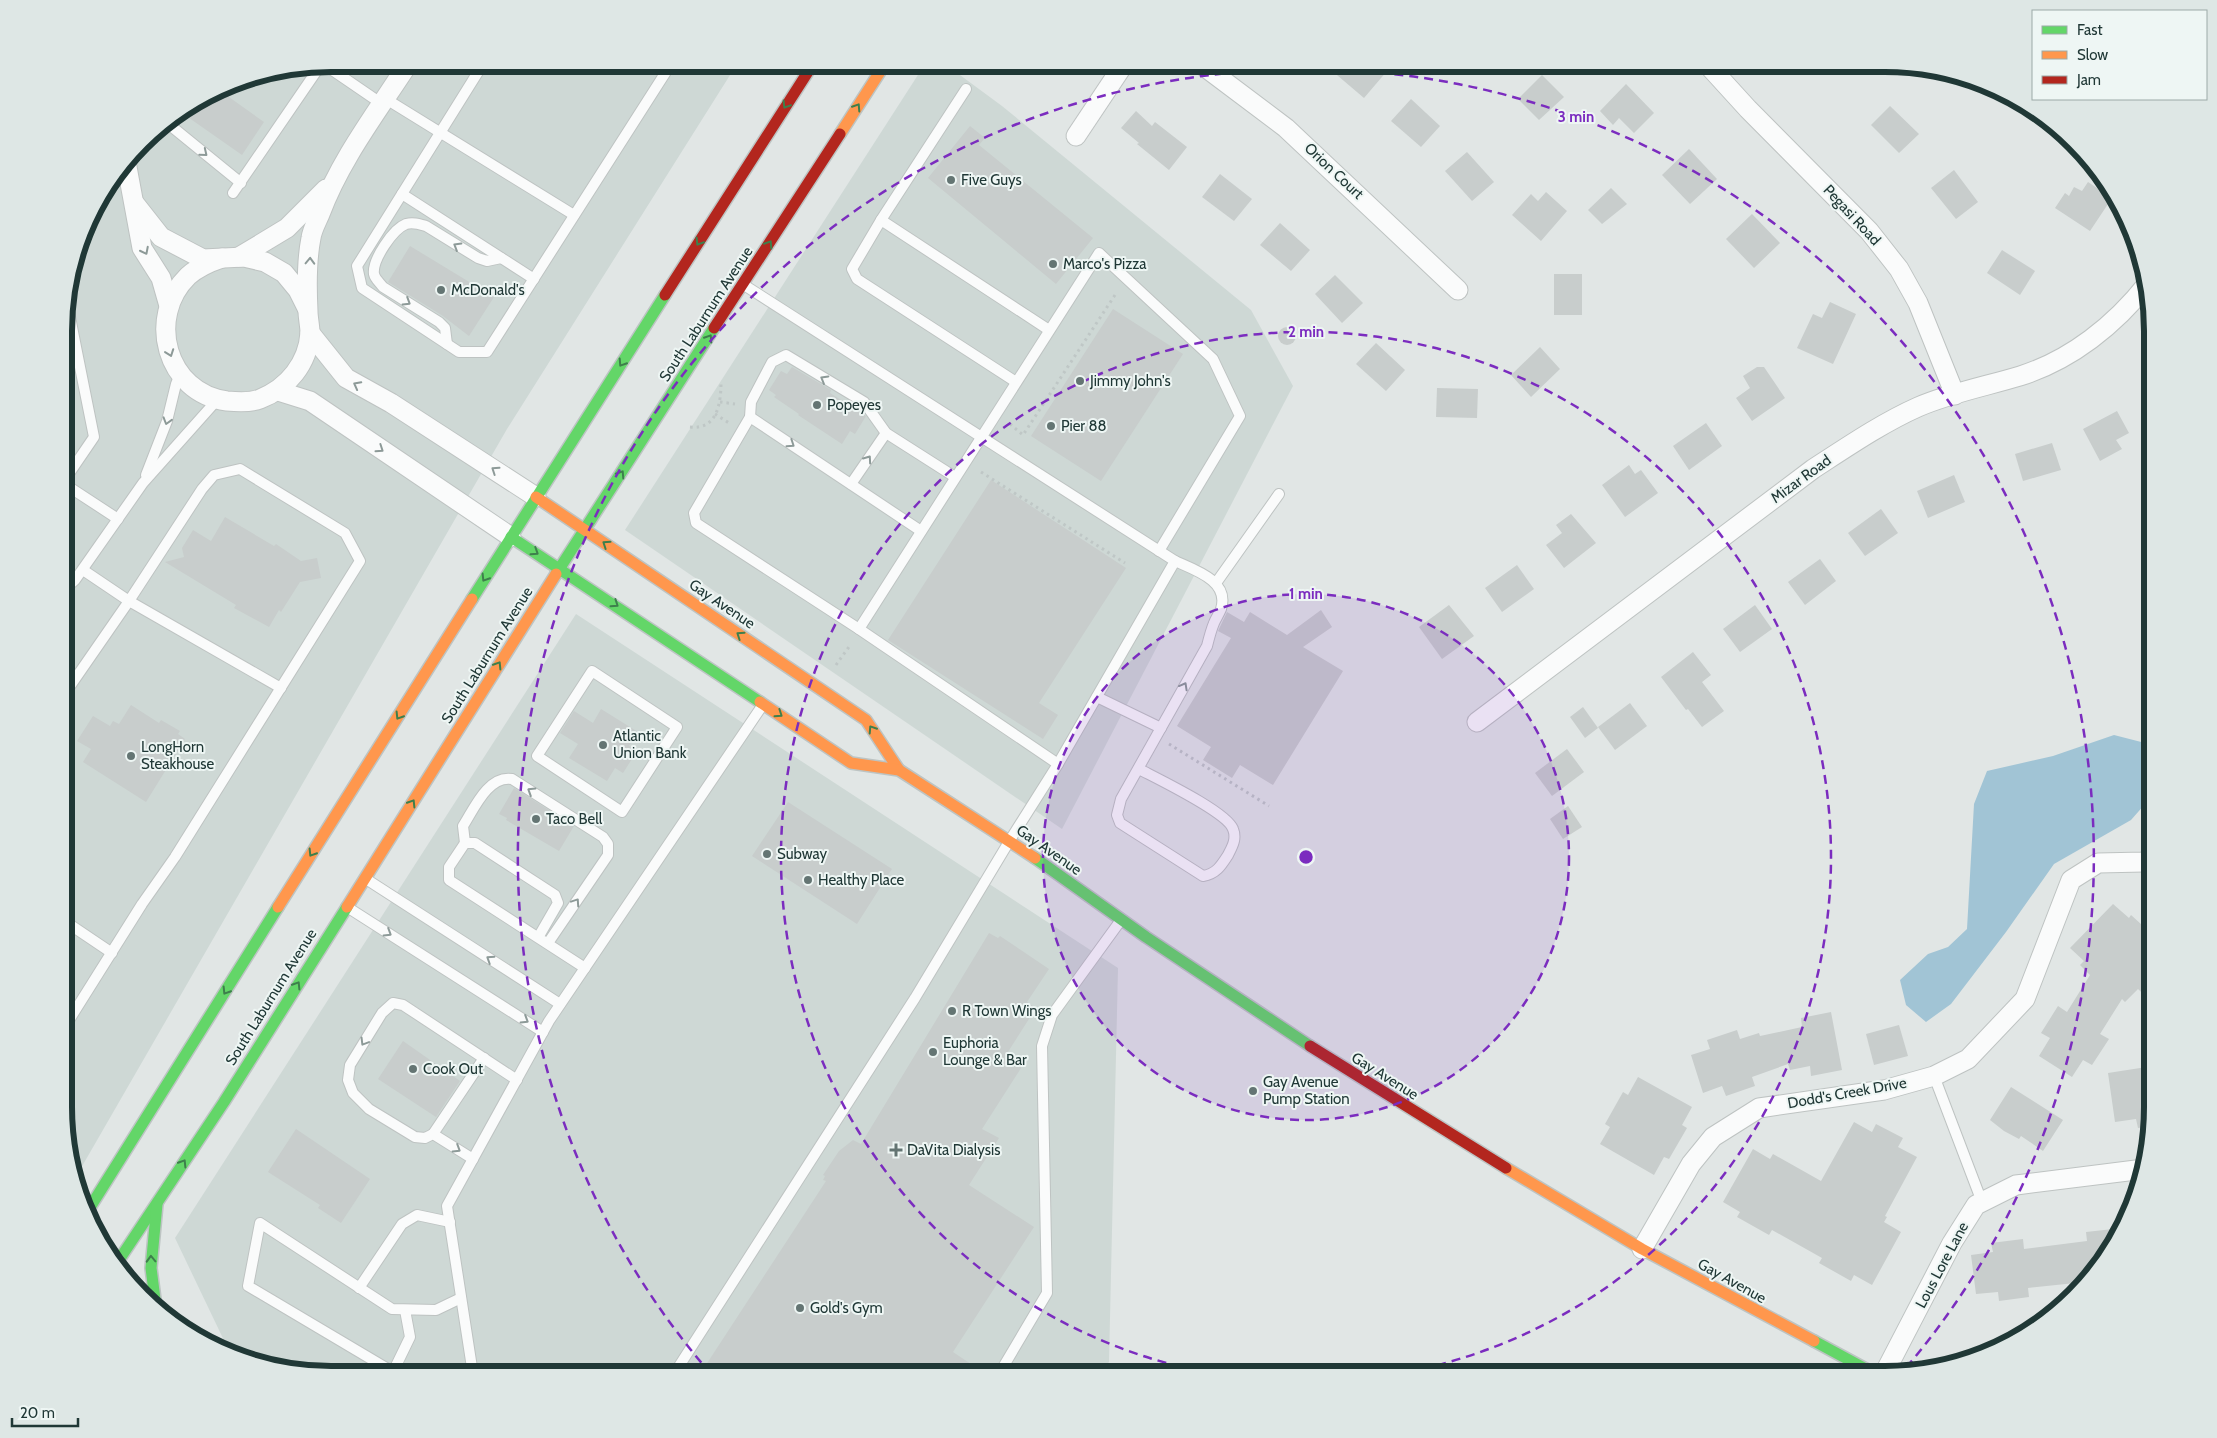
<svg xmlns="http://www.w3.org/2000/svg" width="2217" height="1438" font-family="Cabin,sans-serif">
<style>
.built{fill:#ced8d5}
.water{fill:#a1c4d5}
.building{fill:#c8cdcc}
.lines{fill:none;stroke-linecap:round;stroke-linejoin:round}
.lane-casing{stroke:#bec3c2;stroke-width:12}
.street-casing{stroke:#bec3c2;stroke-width:21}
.fast-casing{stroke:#bdc4c3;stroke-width:14}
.slow-casing{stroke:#bdc4c3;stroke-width:14}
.jam-casing{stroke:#bdc4c3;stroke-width:14}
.path{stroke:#bfc7c6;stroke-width:3;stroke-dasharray:2.5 4;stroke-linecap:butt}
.lane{stroke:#fafbfb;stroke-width:10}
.street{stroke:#fafbfb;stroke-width:19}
.fast{stroke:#63d668;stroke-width:11}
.slow{stroke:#ff974d;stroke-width:11}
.jam{stroke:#b3261e;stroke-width:11}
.oneway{stroke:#3e7f4c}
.oneway2{stroke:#8d9a98}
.ring{fill:none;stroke:#7b2cbf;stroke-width:2.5;stroke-dasharray:9 6}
.poi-dot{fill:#647573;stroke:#eef6f4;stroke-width:2}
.labels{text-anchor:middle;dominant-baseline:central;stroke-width:4;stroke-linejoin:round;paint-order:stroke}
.street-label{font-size:15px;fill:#203836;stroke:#eef6f4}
.poi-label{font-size:15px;fill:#203836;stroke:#eef6f4;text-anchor:start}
.rim{fill:none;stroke:#203836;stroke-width:6}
.centre{fill:#7b2cbf;stroke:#eef6f4;stroke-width:2.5}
.ring-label{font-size:15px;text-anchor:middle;font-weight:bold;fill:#7b2cbf;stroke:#eef6f4;stroke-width:4;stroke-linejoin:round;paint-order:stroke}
</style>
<rect width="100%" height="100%" fill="#e1e6e5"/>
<g class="built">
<polygon points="331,64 737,64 507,429 77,1175 66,1142 66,296 91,213 155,130 229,84"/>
<polygon points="925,64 945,64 1002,106 1251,310 1293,386 1062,829 625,530"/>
<polygon points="576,614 1118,968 1109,1362 1098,1374 331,1374 245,1360 230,1353 175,1238"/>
</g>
<polygon class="water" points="2114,735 2149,744 2153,749 2153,795 2131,820 2054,864 2006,932 1951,1004 1926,1022 1906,1005 1900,980 1928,954 1948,947 1967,929 1974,804 1987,771 2053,756"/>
<g class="building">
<polygon points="1324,64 1393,64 1364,98"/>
<polygon points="1542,75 1564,97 1539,120 1518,99"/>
<polygon points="1626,84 1654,113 1634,133 1619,118 1613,125 1600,111"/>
<polygon points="219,90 264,122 242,155 182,113"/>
<polygon points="1411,99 1440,126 1421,147 1391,121"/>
<polygon points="1890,106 1919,134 1899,153 1871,125"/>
<polygon points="1136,111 1152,126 1155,122 1187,147 1169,170 1137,144 1139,143 1121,128"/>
<polygon points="970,126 985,138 979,145 1093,238 1056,284 928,178"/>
<polygon points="1689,149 1717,179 1690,204 1662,175"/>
<polygon points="1467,152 1494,182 1472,201 1445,171"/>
<polygon points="1954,170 1978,202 1956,219 1931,188"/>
<polygon points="1220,174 1252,199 1234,221 1202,197"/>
<polygon points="2088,182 2112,198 2090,231 2055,208 2065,193 2069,196 2074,187 2082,191"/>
<polygon points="1611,188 1627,204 1602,224 1588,210"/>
<polygon points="1546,192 1567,211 1541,241 1512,215 1531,194 1538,201"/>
<polygon points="1752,214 1780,243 1754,268 1726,239"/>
<polygon points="1280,223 1310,250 1291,271 1260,245"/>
<polygon points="410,246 494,297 469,336 443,316 388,282"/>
<polygon points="2002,250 2035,271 2020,295 1987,273"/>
<rect x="1554" y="274" width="28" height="41"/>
<polygon points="1335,275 1363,303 1342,323 1315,294"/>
<polygon points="1830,302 1856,314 1833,364 1797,348 1813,314 1822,318"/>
<polygon points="1113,309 1183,354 1101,481 1031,436"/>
<circle cx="1287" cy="336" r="9"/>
<polygon points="1376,343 1405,370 1386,391 1356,364"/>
<polygon points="1540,347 1560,369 1531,397 1511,375"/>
<polygon points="792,367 831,390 830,393 866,416 855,434 850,431 842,444 798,415 799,414 774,397 776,395 769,390 781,371 787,374"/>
<polygon points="1757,367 1764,367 1785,398 1752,421 1736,398 1750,388 1743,376"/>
<polygon points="1437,388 1478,389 1477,418 1436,417"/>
<polygon points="2117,411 2129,433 2116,440 2122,449 2100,461 2083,429"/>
<polygon points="1706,423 1722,446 1689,470 1673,446"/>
<polygon points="2052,443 2061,470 2023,481 2015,454"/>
<polygon points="1629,465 1635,474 1641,470 1658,493 1625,517 1602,485"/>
<polygon points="1954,475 1965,502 1928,518 1917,491"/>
<polygon points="991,480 1126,568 1039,703 1058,715 1043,739 888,640"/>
<polygon points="1881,509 1898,533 1865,556 1848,533"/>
<polygon points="1571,514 1596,543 1564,568 1546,545 1562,533 1556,525"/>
<polygon points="225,517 274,546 276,544 301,561 317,558 321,578 300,582 281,612 279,610 269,627 234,608 236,605 165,562 184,557 182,548 193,530 211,541"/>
<polygon points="1820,559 1836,581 1805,605 1788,582"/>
<polygon points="1517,565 1534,589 1502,612 1485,588"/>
<polygon points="1449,605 1474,636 1442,659 1419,627"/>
<polygon points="1755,605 1772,629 1740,652 1723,629"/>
<polygon points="1321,610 1332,627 1303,647 1343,671 1273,785 1240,765 1232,778 1203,760 1211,747 1177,726 1231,638 1218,631 1227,612 1244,622 1250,612 1287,635"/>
<polygon points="1693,652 1711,675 1702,682 1724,711 1702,727 1688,709 1686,710 1661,677"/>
<polygon points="1630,703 1647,726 1615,750 1598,727"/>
<polygon points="131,705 159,723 161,720 180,731 178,734 185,739 146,802 83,762 91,749 77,741 93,716 110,726 113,721 119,724"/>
<polygon points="1583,707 1598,728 1585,738 1570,717"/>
<polygon points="601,709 638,732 629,746 637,751 623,773 615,768 607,781 569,758 578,744 560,733 574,711 593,723"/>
<polygon points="1567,749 1584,772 1552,796 1535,773"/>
<polygon points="514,788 574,826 559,851 506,820 507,818 499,814"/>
<polygon points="788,802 892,869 857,924 752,856"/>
<polygon points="1568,806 1582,827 1563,839 1550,819"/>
<polygon points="2113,904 2129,918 2131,915 2153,935 2153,1003 2138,989 2125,1002 2122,999 2100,1034 2109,1039 2092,1065 2083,1060 2072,1077 2039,1056 2050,1038 2041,1033 2058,1006 2067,1012 2090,975 2080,965 2084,961 2070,948"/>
<polygon points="989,933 998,938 1000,936 1049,969 1027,1002 1036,1008 1006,1055 1023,1065 982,1129 999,1138 969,1185 1034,1227 953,1352 986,1374 700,1374 826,1181 823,1180 825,1176 823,1175 839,1151 853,1140 861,1144"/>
<polygon points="1831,1012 1842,1070 1811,1076 1810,1066 1790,1070 1788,1064 1752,1077 1755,1086 1726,1096 1722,1086 1703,1093 1691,1055 1710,1049 1707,1040 1737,1030 1740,1039 1759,1033 1760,1036 1802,1027 1801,1018"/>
<polygon points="1899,1025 1908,1056 1874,1065 1866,1034"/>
<polygon points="403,1041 460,1081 436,1117 378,1079"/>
<polygon points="2153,1066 2152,1126 2138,1128 2136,1119 2115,1122 2108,1073"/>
<polygon points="1638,1077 1692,1107 1682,1125 1687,1128 1669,1159 1664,1157 1654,1175 1600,1144 1610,1127 1605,1124 1623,1092 1628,1095"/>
<polygon points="2011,1087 2063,1120 2043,1151 2021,1136 2019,1139 2004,1131 1990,1120"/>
<polygon points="1854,1122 1872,1132 1876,1124 1903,1138 1898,1147 1917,1157 1885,1216 1887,1217 1884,1222 1901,1232 1872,1285 1854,1275 1851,1281 1819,1263 1822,1258 1772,1230 1769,1235 1737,1217 1740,1212 1723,1202 1753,1149 1770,1159 1773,1154 1821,1181"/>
<polygon points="296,1129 370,1179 341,1223 318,1208 320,1205 268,1172"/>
<polygon points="2122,1228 2108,1256 2085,1282 2028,1288 2029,1297 1999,1301 1998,1292 1976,1294 1971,1255 1993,1252 1991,1243 2023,1239 2024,1249 2087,1241 2086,1232"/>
</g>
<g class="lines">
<defs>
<g id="lane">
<polyline points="483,64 357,266 362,288 459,352 487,352 671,64"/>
<polyline points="325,65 382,104"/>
<polyline points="386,99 574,215"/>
<polyline points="168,122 171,126 241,183"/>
<polyline points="233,193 320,66"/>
<polyline points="402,194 534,279"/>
<polyline points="881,220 966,89"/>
<polyline points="66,297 94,437 66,478"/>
<path d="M447,344l-2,-16 -6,-6 -56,-35c-3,-4 -8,-8 -9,-13 -2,-14 19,-45 32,-50 7,-2 13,0 20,2l52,32 9,3 14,-3"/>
<polyline points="1016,382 857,279 852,269 881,220 1049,330"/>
<polyline points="750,417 921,531"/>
<polyline points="146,475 167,421 176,384 180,374"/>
<polyline points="851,484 886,433"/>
<polyline points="66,485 118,519"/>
<polyline points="1216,583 1279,494"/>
<polyline points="66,588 75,580 143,483 217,400"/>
<polyline points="859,629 696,523 694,513 750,417 751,402 772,362 786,355 864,402 886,433 955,477"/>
<polygon points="592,671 677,727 622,812 537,756"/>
<polyline points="66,692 129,601 281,688"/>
<polyline points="1097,697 1161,728"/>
<polyline points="1058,764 859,629 1099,253 1213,359 1240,416 1159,551"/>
<path d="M1139,769c19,10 88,43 94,60 4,10 -1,18 -5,26 -7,11 -12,19 -25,21l-83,-53 -3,-8 4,-16 86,-153c2,-8 4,-16 7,-23 2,-5 5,-9 7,-14 9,-28 -26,-39 -46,-48"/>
<path d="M465,843l-2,-17c11,-17 25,-51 49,-47l91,58 5,7v11l-60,88"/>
<polyline points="366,879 560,1004"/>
<polyline points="347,907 543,1032"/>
<polyline points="66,922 112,953"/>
<polyline points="539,936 558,903 555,895 475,843 465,843 449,867 449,880 585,968"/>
<polyline points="66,1025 142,904 175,857 360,561 345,533 240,469 214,475 202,489 129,601 83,570"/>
<polyline points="1934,1076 1982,1202"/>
<polyline points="433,1134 484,1058"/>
<polyline points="473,1159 433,1134 425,1138 415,1137 369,1109 353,1093 348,1080 350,1065 382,1013 393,1003 403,1005 517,1080"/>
<polyline points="359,1288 402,1224 417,1215 450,1222"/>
<polyline points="405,1310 410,1337 393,1372 248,1286 260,1223 392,1309 436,1310 461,1298"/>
<polyline points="473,1374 447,1206 549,1021 762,706"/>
<polyline points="674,1374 915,998 1010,840 1058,764 1175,561 744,285"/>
<polyline points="999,1374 1047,1293 1042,1046 1052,1015 1121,920"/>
</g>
<g id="street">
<polyline points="1201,64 1286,128 1458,290"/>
<polyline points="1707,64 1748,109 1869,231 1899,269 1918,303 1955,395"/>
<polyline points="1076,136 1124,64"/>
<polyline points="127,167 142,248 161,278 169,306"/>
<polyline points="135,204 161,237 203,259 244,257 265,262 284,273 298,290 307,308"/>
<polyline points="239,257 287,228 326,189"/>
<path d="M222,258c-12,4 -24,9 -34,18 -42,41 -22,117 39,125 10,1 23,2 33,-2 28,-11 48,-36 50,-66 0,-7 -2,-15 -2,-22 -1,-20 -1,-53 3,-73 1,-8 6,-17 9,-24 20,-54 57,-102 88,-150"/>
<polyline points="310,333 346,378 391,403 536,497"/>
<polyline points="278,391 310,401 511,537"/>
<path d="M1477,722l336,-253c34,-22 69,-46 105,-62 32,-14 69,-21 102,-31 51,-16 95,-51 128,-93"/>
<polyline points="1642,1249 1691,1164 1713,1137 1759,1108 1884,1090 1934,1076 1968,1059 2025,999 2071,880 2098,863 2144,862 2153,856"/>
<polyline points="1884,1374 1952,1243 1976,1205 2016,1185 2144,1169"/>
</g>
<g id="fast">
<polyline points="511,537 760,702"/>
<polyline points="556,574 714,328"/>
<polyline points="472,599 665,295"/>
<polyline points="1035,858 1146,937 1310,1046"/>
<polyline points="89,1209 278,907"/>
<polyline points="117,1263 224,1102 347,907"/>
<polyline points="156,1307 151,1268 157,1204"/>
<polyline points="1814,1341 1875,1374"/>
</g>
<g id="slow">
<polyline points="840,134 885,64"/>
<polyline points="536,497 866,720 899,770"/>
<polyline points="760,702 851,763 899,770 1035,858"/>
<polyline points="278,907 472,599"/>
<polyline points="347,907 556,574"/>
<polyline points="1506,1168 1642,1249 1814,1341"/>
</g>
<g id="jam">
<polyline points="665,295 813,64"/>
<polyline points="714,328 840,134"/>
<polyline points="1310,1046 1506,1168"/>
</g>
</defs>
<use href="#lane" class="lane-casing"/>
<use href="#street" class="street-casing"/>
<use href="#fast" class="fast-casing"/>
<use href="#slow" class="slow-casing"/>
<use href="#jam" class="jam-casing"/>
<g class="path">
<polyline points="720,402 735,404"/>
<polyline points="715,414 729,423"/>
<polyline points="1010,424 1023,435 1115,295"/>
<path d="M690,427c27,3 31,-23 31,-45"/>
<polyline points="981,472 1125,563"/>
<polyline points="836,665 851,644"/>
<polyline points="1169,744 1269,806"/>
</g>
<use href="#lane" class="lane"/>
<use href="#street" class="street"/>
<use href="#fast" class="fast"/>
<use href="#slow" class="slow"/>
<use href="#jam" class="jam"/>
</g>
<defs><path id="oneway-chevron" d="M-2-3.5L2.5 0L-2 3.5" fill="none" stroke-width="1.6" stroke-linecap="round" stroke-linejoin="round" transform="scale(1.25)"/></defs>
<g class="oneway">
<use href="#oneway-chevron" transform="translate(786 105) rotate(122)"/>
<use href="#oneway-chevron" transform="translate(857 107) rotate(-57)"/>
<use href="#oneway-chevron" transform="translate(699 242) rotate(122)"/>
<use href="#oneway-chevron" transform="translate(769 244) rotate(-57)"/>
<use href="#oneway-chevron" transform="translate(709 338) rotate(-57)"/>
<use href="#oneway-chevron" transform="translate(622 363) rotate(123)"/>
<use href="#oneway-chevron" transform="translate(621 474) rotate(-57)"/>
<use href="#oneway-chevron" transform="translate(606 544) rotate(-146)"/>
<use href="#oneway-chevron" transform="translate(535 552) rotate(33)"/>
<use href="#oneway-chevron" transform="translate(485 578) rotate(122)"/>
<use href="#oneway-chevron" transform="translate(615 604) rotate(34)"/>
<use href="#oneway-chevron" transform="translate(740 635) rotate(-146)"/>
<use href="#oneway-chevron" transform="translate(498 665) rotate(-58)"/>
<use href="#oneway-chevron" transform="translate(779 714) rotate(34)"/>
<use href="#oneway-chevron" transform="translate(399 716) rotate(122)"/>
<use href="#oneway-chevron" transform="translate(872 729) rotate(-123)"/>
<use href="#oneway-chevron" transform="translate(412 803) rotate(-58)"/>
<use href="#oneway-chevron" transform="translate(312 853) rotate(122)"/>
<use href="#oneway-chevron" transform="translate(297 985) rotate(-58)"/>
<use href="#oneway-chevron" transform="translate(226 991) rotate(122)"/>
<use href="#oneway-chevron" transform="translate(183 1163) rotate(-58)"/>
<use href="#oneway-chevron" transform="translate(151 1259) rotate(-92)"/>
</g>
<g class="oneway2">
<use href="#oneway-chevron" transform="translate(204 153) rotate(39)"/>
<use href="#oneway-chevron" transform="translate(457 246) rotate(-149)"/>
<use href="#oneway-chevron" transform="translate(145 251) rotate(63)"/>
<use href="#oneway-chevron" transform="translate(310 261) rotate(-88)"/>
<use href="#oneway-chevron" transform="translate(407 302) rotate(32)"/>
<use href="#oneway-chevron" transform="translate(170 353) rotate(70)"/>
<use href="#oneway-chevron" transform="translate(824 379) rotate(-150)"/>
<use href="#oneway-chevron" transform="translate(357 385) rotate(-152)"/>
<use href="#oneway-chevron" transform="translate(167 421) rotate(107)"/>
<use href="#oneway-chevron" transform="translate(791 444) rotate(34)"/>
<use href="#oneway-chevron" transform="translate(380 449) rotate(34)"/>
<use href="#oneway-chevron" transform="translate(868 459) rotate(-55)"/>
<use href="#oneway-chevron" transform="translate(495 470) rotate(-146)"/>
<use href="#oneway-chevron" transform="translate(1184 686) rotate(-61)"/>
<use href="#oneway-chevron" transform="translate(531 791) rotate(-148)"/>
<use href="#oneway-chevron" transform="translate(576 902) rotate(-56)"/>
<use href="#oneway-chevron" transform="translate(388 933) rotate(32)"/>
<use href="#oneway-chevron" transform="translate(490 959) rotate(-147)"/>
<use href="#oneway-chevron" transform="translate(525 1020) rotate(32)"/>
<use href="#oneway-chevron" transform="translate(364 1042) rotate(121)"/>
<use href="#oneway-chevron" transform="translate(457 1149) rotate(32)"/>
</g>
<circle cx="1306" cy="857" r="263" fill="#7b2cbf" fill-opacity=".12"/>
<g class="ring">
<circle cx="1306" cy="857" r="263"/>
<path d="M1210 1373A525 525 0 1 1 1402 1373"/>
<path d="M711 1374A788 788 0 1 1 1905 1369"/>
</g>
<g class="poi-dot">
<circle cx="951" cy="180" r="5"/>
<circle cx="1053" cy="264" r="5"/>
<circle cx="441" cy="290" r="5"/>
<circle cx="1080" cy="381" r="5"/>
<circle cx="817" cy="405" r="5"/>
<circle cx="1051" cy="426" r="5"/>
<circle cx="603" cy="745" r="5"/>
<circle cx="131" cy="756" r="5"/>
<circle cx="536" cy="819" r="5"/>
<circle cx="767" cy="854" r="5"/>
<circle cx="808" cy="880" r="5"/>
<circle cx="952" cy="1011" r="5"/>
<circle cx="933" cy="1052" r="5"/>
<circle cx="413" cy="1069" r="5"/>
<circle cx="1253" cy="1091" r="5"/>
<path d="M893.5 1142.5h5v5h5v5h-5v5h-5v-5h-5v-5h5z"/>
<circle cx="800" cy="1308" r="5"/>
</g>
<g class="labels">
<g class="street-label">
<text transform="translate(1334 171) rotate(43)">Orion Court</text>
<text transform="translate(1852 215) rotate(47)">Pegasi Road</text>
<text transform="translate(706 314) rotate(-57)">South Laburnum Avenue</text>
<text transform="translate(1801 479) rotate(-36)">Mizar Road</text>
<text transform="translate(722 604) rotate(34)">Gay Avenue</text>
<text transform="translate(487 655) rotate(-58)">South Laburnum Avenue</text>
<text transform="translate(1049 850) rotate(35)">Gay Avenue</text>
<text transform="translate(271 997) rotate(-58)">South Laburnum Avenue</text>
<text transform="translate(1385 1076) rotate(32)">Gay Avenue</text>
<text transform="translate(1847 1093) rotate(-10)">Dodd's Creek Drive</text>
<text transform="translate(1942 1265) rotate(-62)">Lous Lore Lane</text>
<text transform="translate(1732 1281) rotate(29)">Gay Avenue</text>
</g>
<g class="poi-label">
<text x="961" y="180">Five Guys</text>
<text x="1063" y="264">Marco's Pizza</text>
<text x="451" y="290">McDonald's</text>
<text x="1090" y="381">Jimmy John's</text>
<text x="827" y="405">Popeyes</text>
<text x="1061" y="426">Pier 88</text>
<text x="613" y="736">Atlantic<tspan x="613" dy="17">Union Bank</tspan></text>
<text x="141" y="747">LongHorn<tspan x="141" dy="17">Steakhouse</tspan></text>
<text x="546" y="819">Taco Bell</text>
<text x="777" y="854">Subway</text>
<text x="818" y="880">Healthy Place</text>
<text x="962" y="1011">R Town Wings</text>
<text x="943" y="1043">Euphoria<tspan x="943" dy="17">Lounge &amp; Bar</tspan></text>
<text x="423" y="1069">Cook Out</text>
<text x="1263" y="1082">Gay Avenue<tspan x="1263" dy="17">Pump Station</tspan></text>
<text x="907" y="1150">DaVita Dialysis</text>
<text x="810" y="1308">Gold's Gym</text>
</g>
</g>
<path d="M0 0H2217V1438H0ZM331 72H1885A259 259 0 0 1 2144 331V1107A259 259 0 0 1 1885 1366H331A259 259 0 0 1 72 1107V331A259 259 0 0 1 331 72Z" fill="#dee7e5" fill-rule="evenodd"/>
<path class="rim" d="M331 72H1885A259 259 0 0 1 2144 331V1107A259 259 0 0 1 1885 1366H331A259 259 0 0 1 72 1107V331A259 259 0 0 1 331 72Z"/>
<circle cx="1306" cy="857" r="8" class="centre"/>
<g class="ring-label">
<text x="1576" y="122">3 min</text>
<text x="1306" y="337">2 min</text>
<text x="1306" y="599">1 min</text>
</g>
<rect x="2032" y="10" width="175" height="90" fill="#eef6f4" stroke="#9caaa8"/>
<rect x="2042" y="26" width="25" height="8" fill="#63d668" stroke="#9caaa8"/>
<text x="2077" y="35" font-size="15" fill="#203836">Fast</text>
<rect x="2042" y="51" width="25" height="8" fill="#ff974d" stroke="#9caaa8"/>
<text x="2077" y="60" font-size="15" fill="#203836">Slow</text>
<rect x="2042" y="76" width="25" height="8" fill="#b3261e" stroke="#9caaa8"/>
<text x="2077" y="85" font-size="15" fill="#203836">Jam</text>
<path d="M12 1418v8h66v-8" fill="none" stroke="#203836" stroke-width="2.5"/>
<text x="20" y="1418" font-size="15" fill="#203836" stroke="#eef6f4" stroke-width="4" paint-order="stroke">20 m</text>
</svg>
